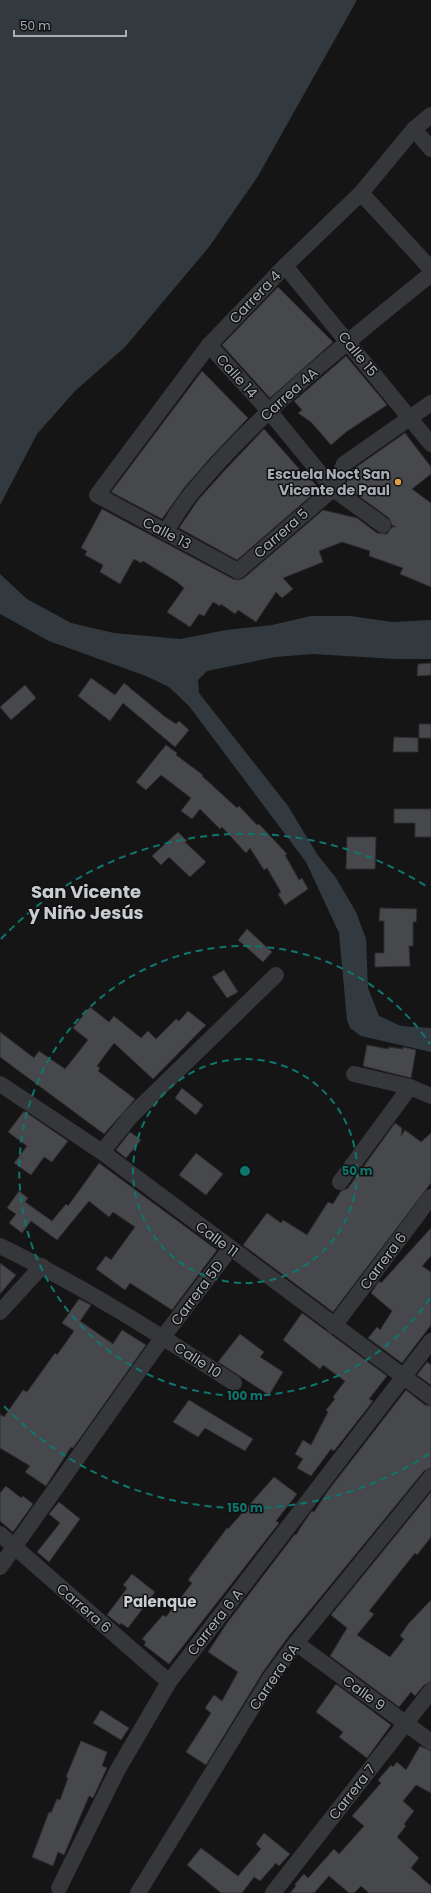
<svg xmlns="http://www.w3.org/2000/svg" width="431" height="1893" font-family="Poppins,sans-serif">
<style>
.water{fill:#323a3f}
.building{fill:#47484b;stroke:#2f2f32}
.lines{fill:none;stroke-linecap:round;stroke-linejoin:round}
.minor{stroke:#36373b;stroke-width:16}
.ring{fill:none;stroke:#0f766e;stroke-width:2;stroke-dasharray:7 5}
.poi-dot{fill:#db9f48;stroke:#101011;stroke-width:1.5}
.labels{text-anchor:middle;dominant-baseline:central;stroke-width:3;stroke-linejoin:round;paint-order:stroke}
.street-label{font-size:14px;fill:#a8adb5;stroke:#101011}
.poi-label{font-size:14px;font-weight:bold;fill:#a8adb5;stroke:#101011;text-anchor:end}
.neighbourhood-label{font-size:15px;font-weight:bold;fill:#c9ccd1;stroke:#101011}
.district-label{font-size:18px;font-weight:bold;fill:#c9ccd1;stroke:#101011}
.centre{fill:#0f766e;stroke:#101011;stroke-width:2}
.ring-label{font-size:12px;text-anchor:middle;font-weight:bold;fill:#0f766e;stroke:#101011;stroke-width:3;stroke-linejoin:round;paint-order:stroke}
</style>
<rect width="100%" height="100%" fill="#151516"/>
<g class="water">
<polygon points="0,0 357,0 258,176 209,247 125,347 75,391 37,434 0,505"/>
<polygon points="0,574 27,599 71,623 114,633 180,639 226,630 272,625 311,616 351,616 392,622 431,620 431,659 395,659 313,654 275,657 207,671 198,680 199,693 288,806 317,854 336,878 356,912 366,939 368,988 379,1016 401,1026 431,1028 431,1052 361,1036 350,1028 347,1020 339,933 306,862 189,706 169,687 146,676 49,641 0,614"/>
</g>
<g class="building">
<polygon points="278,287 333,342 270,398 222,345"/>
<polygon points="346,356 387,405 346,432 331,445 311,422 298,413 302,410 294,401"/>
<polygon points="202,371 248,418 211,457 184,488 162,519 111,492"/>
<polygon points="264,429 308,479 310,478 319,489 237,560 179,528 198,500 225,470"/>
<polygon points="405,433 431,467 431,474 412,489 431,503 431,587 400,574 403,568 369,556 370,551 342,542 319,551 323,562 283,578 293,589 282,598 276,592 256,622 238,610 235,614 221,604 220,606 213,602 204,616 199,614 190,627 167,612 184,588 177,582 143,561 141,563 134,559 120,584 100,572 103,565 85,555 87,551 81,548 102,509 233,579 239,580 244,578 323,510 357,518 377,533 387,534 392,527 396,527 392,525 389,518 345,486 352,470"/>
<polygon points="431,663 431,675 417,676 418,664"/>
<polygon points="91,678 115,695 124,683 164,716 176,724 179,721 189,730 175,747 123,703 110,721 78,696"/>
<polygon points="25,685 36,698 11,720 0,707"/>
<rect x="419" y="724" width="12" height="14"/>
<polygon points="394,737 418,738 418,752 393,752"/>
<polygon points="166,745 177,753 176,755 203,775 202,776 237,808 239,806 257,825 259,824 287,854 285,855 299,880 302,878 308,889 285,905 278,894 281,892 267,868 264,870 250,848 246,853 222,827 220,829 200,809 192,819 181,811 191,798 161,775 146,790 136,782"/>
<polygon points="394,809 431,809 431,837 415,837 415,823 394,823"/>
<polygon points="178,832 187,841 185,842 206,862 190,877 169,857 161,865 152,856"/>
<polygon points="347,837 376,837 375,869 346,869"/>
<polygon points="380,908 417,909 416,922 413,922 413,946 409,946 410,966 375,967 375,953 384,953 384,921 379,921"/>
<polygon points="247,929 272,952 263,962 238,940"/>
<polygon points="224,970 238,992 227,998 212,977"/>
<polygon points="90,1007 109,1022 114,1016 141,1038 148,1031 156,1039 176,1019 179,1021 188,1011 206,1025 153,1079 114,1043 97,1066 100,1068 98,1071 135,1099 104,1134 0,1057 0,1032 34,1058 39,1051 65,1069 88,1040 73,1028"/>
<polygon points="367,1045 388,1049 389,1047 403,1049 403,1047 416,1050 411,1078 363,1066"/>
<polygon points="182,1088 203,1105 196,1115 175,1098"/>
<polygon points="24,1111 68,1141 52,1162 44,1157 31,1175 14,1163 27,1146 8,1132"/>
<polygon points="395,1123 402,1128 401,1136 405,1130 421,1142 431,1133 431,1183 333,1312 243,1245 267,1213 281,1223 283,1220 307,1235 328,1202 333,1204 341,1191 348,1188"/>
<polygon points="130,1132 141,1140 126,1158 116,1150"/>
<polygon points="196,1153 223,1174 206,1195 179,1175"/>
<polygon points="99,1163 217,1250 172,1310 130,1283 125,1290 96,1269 106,1256 111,1260 135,1227 113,1212 109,1217 89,1201 57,1240 31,1221 22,1233 9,1223 16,1214 7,1208 19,1191 28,1198 25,1202 52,1221 66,1204 68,1206"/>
<polygon points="431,1228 431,1256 422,1266 431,1272 431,1325 402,1363 368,1338 377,1327 380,1330 392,1311 371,1293 379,1281 381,1283"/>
<polygon points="0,1263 16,1275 0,1294"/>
<polygon points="79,1299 91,1305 80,1321 113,1344 122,1330 146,1345 73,1448 71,1447 46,1486 25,1472 30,1466 0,1448 0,1414 4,1417 23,1390 27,1392 55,1353 57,1355 74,1331 62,1323"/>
<polygon points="302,1313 387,1376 369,1399 373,1401 334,1451 331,1449 311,1476 297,1468 303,1459 295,1454 303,1440 311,1445 328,1412 326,1410 335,1399 333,1397 345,1381 323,1365 320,1369 283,1340"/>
<polygon points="240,1334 264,1352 260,1357 283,1372 269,1395 218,1362"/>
<polygon points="427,1362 431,1365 431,1385 417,1375"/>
<polygon points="406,1390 425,1405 431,1406 431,1468 424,1471 288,1637 263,1672 206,1765 186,1752 211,1713 205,1708 214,1695 222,1701 238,1672 208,1652 227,1623 295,1534 296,1535 302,1525 312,1511 314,1512 327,1492"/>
<polygon points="189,1400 253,1439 245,1451 205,1428 198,1437 173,1422"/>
<polygon points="274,1477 297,1494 276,1521 279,1523 169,1664 144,1645 146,1642 142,1639 163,1615 166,1617 192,1583 188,1580 227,1528 228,1529"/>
<polygon points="6,1486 21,1498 23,1496 33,1504 13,1532 0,1521 0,1493"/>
<polygon points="431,1492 431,1537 417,1555 415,1553 369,1611 374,1614 357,1635 390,1657 404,1639 400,1636 409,1623 431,1600 431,1682 424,1685 415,1696 411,1692 399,1707 330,1656 347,1628 331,1615"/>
<polygon points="59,1502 80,1519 49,1562 37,1552 60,1523 49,1514"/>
<polygon points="132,1574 155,1592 128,1628 121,1623 120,1625 107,1615 127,1588 123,1585"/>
<polygon points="336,1684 391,1725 367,1758 339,1737 343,1732 316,1712"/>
<polygon points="101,1710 129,1728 121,1740 93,1723"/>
<polygon points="81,1741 107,1752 102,1766 107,1768 93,1798 89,1796 64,1855 58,1852 53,1866 32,1857 49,1812 51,1813 57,1799 60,1800 68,1778 66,1777"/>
<polygon points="420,1746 431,1751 431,1793 416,1785 403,1801 414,1811 404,1824 406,1826 397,1837 419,1858 411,1868 431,1886 431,1893 369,1893 361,1886 354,1893 349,1893 329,1876 314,1893 290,1893 296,1886 295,1884 304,1874 308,1878 334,1849 339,1854 364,1826 352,1816 381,1783 378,1780 391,1765 393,1767 397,1762 406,1770"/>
<polygon points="264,1833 290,1854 279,1866 276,1863 260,1881 254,1877 242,1893 221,1893 187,1865 201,1848 238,1876 261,1849 256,1844"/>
</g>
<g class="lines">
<g class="minor">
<polyline points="431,115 414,129 361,193 285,266 209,345 97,495 238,571 333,489 344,464 431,403"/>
<polyline points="414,129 431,149"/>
<polyline points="361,193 431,269"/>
<polyline points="285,266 431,444"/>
<polyline points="209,345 269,411 333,489 383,525"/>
<path d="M165,532c9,-13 16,-26 26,-38 69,-84 156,-152 240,-220"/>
<polyline points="354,1074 410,1087 431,1096"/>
<polyline points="0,1084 102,1152 431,1397"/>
<polyline points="102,1152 131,1116 276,975"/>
<polyline points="340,1182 410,1087"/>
<path d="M0,1246c81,39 158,88 234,137"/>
<polyline points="0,1312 42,1266"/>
<polyline points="334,1326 431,1197"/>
<polyline points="0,1534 169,1682"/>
<polyline points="0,1567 163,1337 230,1249"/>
<polyline points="296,1643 431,1742"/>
<polyline points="59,1888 117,1771 169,1682 431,1341"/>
<polyline points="138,1893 271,1677 296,1643 431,1477"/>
<polyline points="273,1893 431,1691"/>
</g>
</g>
<g class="ring">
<circle cx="245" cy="1171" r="112"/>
<path d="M430 1298A225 225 0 1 1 430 1044"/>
<path d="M429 1454A337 337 0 0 1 1 1403M1 939A337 337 0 0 1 429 888"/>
</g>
<circle class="poi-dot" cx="398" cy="482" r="4"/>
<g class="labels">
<g class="street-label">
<text transform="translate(255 297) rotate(-46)">Carrera 4</text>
<text transform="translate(358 354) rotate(51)">Calle 15</text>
<text transform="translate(237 376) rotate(48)">Calle 14</text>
<text transform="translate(289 394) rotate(-42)">Carrea 4A</text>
<text transform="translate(167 533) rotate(28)">Calle 13</text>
<text transform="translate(281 533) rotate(-41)">Carrera 5</text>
<text transform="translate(217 1239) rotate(37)">Calle 11</text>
<text transform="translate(383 1261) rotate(-53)">Carrera 6</text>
<text transform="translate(197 1293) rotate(-53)">Carrera 5D</text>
<text transform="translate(198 1360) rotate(33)">Calle 10</text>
<text transform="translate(84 1608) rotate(41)">Carrera 6</text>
<text transform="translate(215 1622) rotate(-52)">Carrera 6 A</text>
<text transform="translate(274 1677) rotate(-56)">Carrera 6A</text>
<text transform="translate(364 1693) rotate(36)">Calle 9</text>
<text transform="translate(352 1792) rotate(-52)">Carrera 7</text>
</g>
<g class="poi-label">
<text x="390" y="474">Escuela Noct San<tspan x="390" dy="16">Vicente de Paul</tspan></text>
</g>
<g class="neighbourhood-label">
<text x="160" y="1601">Palenque</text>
</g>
<g class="district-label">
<text x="86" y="891">San Vicente<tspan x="86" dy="21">y Niño Jesús</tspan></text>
</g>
</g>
<circle cx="245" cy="1171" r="6" class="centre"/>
<g class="ring-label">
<text x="357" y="1175">50 m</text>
<text x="245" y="1400">100 m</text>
<text x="245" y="1512">150 m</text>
</g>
<path d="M14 30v6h112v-6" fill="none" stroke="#a8adb5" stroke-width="2"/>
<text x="20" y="30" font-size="12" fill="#a8adb5" stroke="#101011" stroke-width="3" paint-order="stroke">50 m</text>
</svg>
